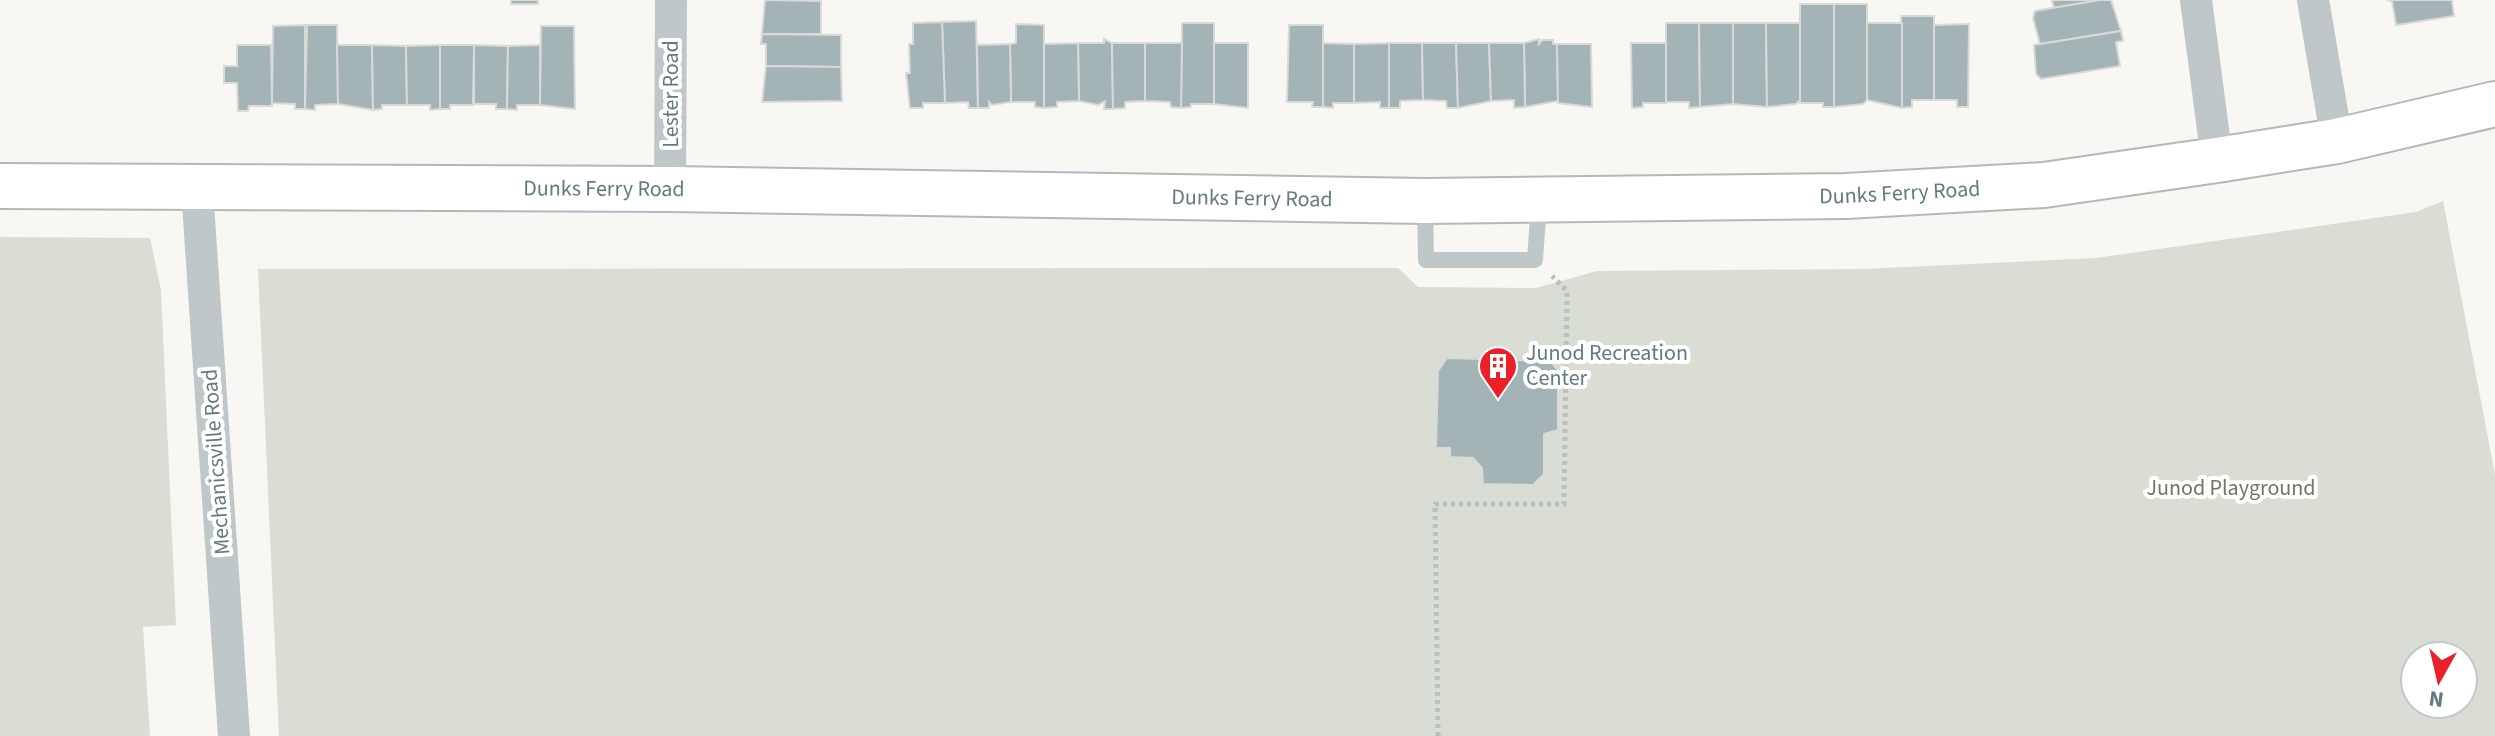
<svg xmlns="http://www.w3.org/2000/svg" width="2495" height="736" font-family="'Source Sans 3',sans-serif">
<style>
.green{fill:#d9ddd3;fill-rule:evenodd}
.building{fill:#a4b3b5;stroke:#d9d9d7;stroke-width:2}
.lines{fill:none;stroke-linecap:round;stroke-linejoin:round}
.secondary-casing{stroke:#b0babc;stroke-width:48}
.path{stroke:#babfc0;stroke-width:5;stroke-dasharray:4 4;stroke-linecap:butt}
.lane{stroke:#c0c7c9;stroke-width:16}
.street{stroke:#c0c7c9;stroke-width:32}
.secondary{stroke:#fff;stroke-width:44}
.labels{text-anchor:middle;dominant-baseline:central;stroke-width:8;stroke-linejoin:round;paint-order:stroke}
.street-label{font-size:22px;fill:#617b81;stroke:#fff}
.poi-label{font-size:22px;fill:#617b81;stroke:#fff;text-anchor:start}
.park-label{font-size:22px;fill:#6b7960;stroke:#fff}
</style>
<rect width="100%" height="100%" fill="#f8f7f4"/>
<g class="green">
<path d="M2443,201l52,274v261h-2216l-21,-467 1140,-1 20,19 118,1 61,-17 266,-2 233,-11 320,-46zM2415,656h48v48h-48z"/>
<polygon points="0,237 150,238 161,290 176,625 143,627 150,736 0,736"/>
</g>
<g class="building">
<rect x="511" y="0" width="27" height="4"/>
<polygon points="765,0 821,1 821,34 762,34"/>
<polygon points="2052,0 2100,0 2054,8"/>
<polygon points="2100,0 2111,0 2121,31 2040,44 2033,18 2035,11"/>
<polygon points="2387,0 2452,0 2454,16 2396,25 2392,1"/>
<polygon points="1800,4 1834,4 1834,107 1823,107 1823,103 1800,103"/>
<polygon points="1834,4 1867,4 1867,100 1863,104 1834,107"/>
<polygon points="1901,16 1934,16 1934,100 1912,100 1912,107 1902,108"/>
<polygon points="976,21 978,108 969,108 968,102 945,103 942,22"/>
<polygon points="942,22 945,103 923,103 923,108 910,108 906,73 910,73 909,44 913,44 913,23"/>
<polygon points="1182,23 1214,23 1214,104 1191,104 1191,107 1181,108"/>
<polygon points="1666,23 1699,23 1700,107 1689,108 1689,102 1666,102"/>
<polygon points="1699,23 1733,23 1733,104 1700,107"/>
<polygon points="1733,23 1766,23 1767,107 1733,104"/>
<polygon points="1766,23 1800,23 1800,100 1796,104 1767,107"/>
<polygon points="1867,23 1902,23 1902,108 1867,100"/>
<polygon points="1016,24 1044,25 1044,108 1035,107 1035,102 1011,102 1010,44 1016,43"/>
<polygon points="1969,24 1968,107 1957,107 1957,100 1934,100 1934,25"/>
<polygon points="305,25 305,109 295,109 295,104 272,103 273,26"/>
<polygon points="307,25 337,25 338,104 315,105 315,110 305,109"/>
<polygon points="1289,25 1323,25 1323,107 1312,107 1313,102 1287,102"/>
<polygon points="541,26 574,26 575,109 540,105"/>
<polygon points="2121,31 2123,41 2116,42 2120,66 2041,79 2036,74 2034,45"/>
<polygon points="762,34 841,35 841,67 766,66 766,44 761,44"/>
<polygon points="1104,39 1112,43 1113,109 1104,109 1105,101 1098,105 1079,101 1078,43 1104,43"/>
<polygon points="1539,39 1539,44 1542,40 1553,40 1553,44 1557,44 1558,101 1525,107 1524,43"/>
<polygon points="1078,43 1079,101 1057,102 1057,107 1044,108 1044,44"/>
<polygon points="1112,43 1145,43 1145,101 1125,102 1125,108 1113,109"/>
<polygon points="1145,43 1182,43 1181,108 1171,107 1170,102 1145,101"/>
<polygon points="1214,43 1248,43 1248,108 1214,104"/>
<polygon points="1323,43 1354,44 1354,103 1333,103 1333,108 1323,107"/>
<polygon points="1389,43 1422,43 1423,100 1400,101 1400,108 1389,108"/>
<polygon points="1389,43 1389,108 1380,108 1380,102 1354,103 1354,44"/>
<polygon points="1422,43 1456,43 1458,108 1447,108 1446,101 1423,100"/>
<polygon points="1456,43 1489,43 1491,101 1458,108"/>
<polygon points="1489,43 1524,43 1525,107 1514,108 1514,100 1491,101"/>
<polygon points="1631,43 1666,43 1666,103 1643,103 1643,107 1632,108"/>
<polygon points="1010,44 1011,102 992,105 989,102 989,108 978,108 977,45"/>
<polygon points="1557,44 1591,44 1592,107 1558,103"/>
<polygon points="237,45 271,45 272,106 249,106 248,111 238,111 237,83 224,83 224,66 237,66"/>
<polygon points="337,45 372,45 373,110 338,104"/>
<polygon points="372,45 406,46 407,105 382,105 382,109 373,110"/>
<polygon points="440,45 474,45 473,105 450,105 450,109 440,109"/>
<polygon points="440,45 440,109 430,110 430,105 407,105 406,46"/>
<polygon points="474,45 508,46 507,109 496,109 496,104 474,104"/>
<polygon points="540,45 540,105 517,105 517,110 507,109 508,46"/>
<polygon points="766,66 841,67 842,101 762,102"/>
<polygon points="1447,358 1550,361 1558,370 1558,430 1544,434 1544,474 1533,485 1483,484 1482,468 1473,458 1450,457 1450,448 1436,448 1438,371"/>
</g>
<g class="lines">
<defs>
<g id="secondary">
<path id="s1" d="M0,186l670,3 755,12 421,-5 198,-11 173,-25 120,-19 158,-37"/>
</g>
</defs>
<use href="#secondary" class="secondary-casing"/>
<polyline class="path" points="1438,736 1435,504 1564,504 1567,291 1552,276"/>
<polyline class="lane" points="1425,201 1426,260 1535,260 1539,203"/>
<g class="street">
<polyline points="2196,0 2217,160"/>
<polyline points="2313,0 2337,141"/>
<polyline points="197,189 234,736"/>
<polyline points="670,189 671,0"/>
</g>
<use href="#secondary" class="secondary"/>
</g>
<defs>
<symbol id="building-pin" viewBox="-11 -11 22 30"><path d="M0 17L-7.5 6A9.5 9.5 0 1 1 7.5 6Z" fill="#ec2029" stroke="#fff"/><path d="M-4-6H4V6H1V3H-1V6H-4ZM-2.5-4.3h1.7v1.8h-1.7ZM.8-4.3h1.7v1.8H.8ZM-2.5-1h1.7V.8h-1.7ZM.8-1h1.7V.8H.8Z" fill="#fff"/></symbol>
</defs>
<g fill-rule="evenodd">
<use href="#building-pin" x="1476" y="344" width="44" height="60"/>
</g>
<g class="labels">
<g class="street-label">
<text transform="translate(671 94) rotate(-90)">Lester Road</text>
<text stroke="none"><textPath href="#s1" startOffset="604">Dunks Ferry Road</textPath></text>
<text stroke="none"><textPath href="#s1" startOffset="1900">Dunks Ferry Road</textPath></text>
<text stroke="none"><textPath href="#s1" startOffset="1252">Dunks Ferry Road</textPath></text>
<text transform="translate(216 462) rotate(-94)">Mechanicsville Road</text>
</g>
<g class="poi-label">
<text x="1526" y="353">Junod Recreation<tspan x="1526" dy="25">Center</tspan></text>
</g>
<g class="park-label">
<text x="2231" y="488">Junod Playground</text>
</g>
</g>
<g transform="translate(2439 680) rotate(188)"><circle r="38" fill="#ffffff" stroke="#c0cacd" stroke-width="2"/>
<path d="M0-6L14 30L0 20L-14 30Z" fill="#ec2029"/>
<text y="-12" font-size="22" font-weight="bold" text-anchor="middle" fill="#617b81">N</text>
</g>
</svg>
